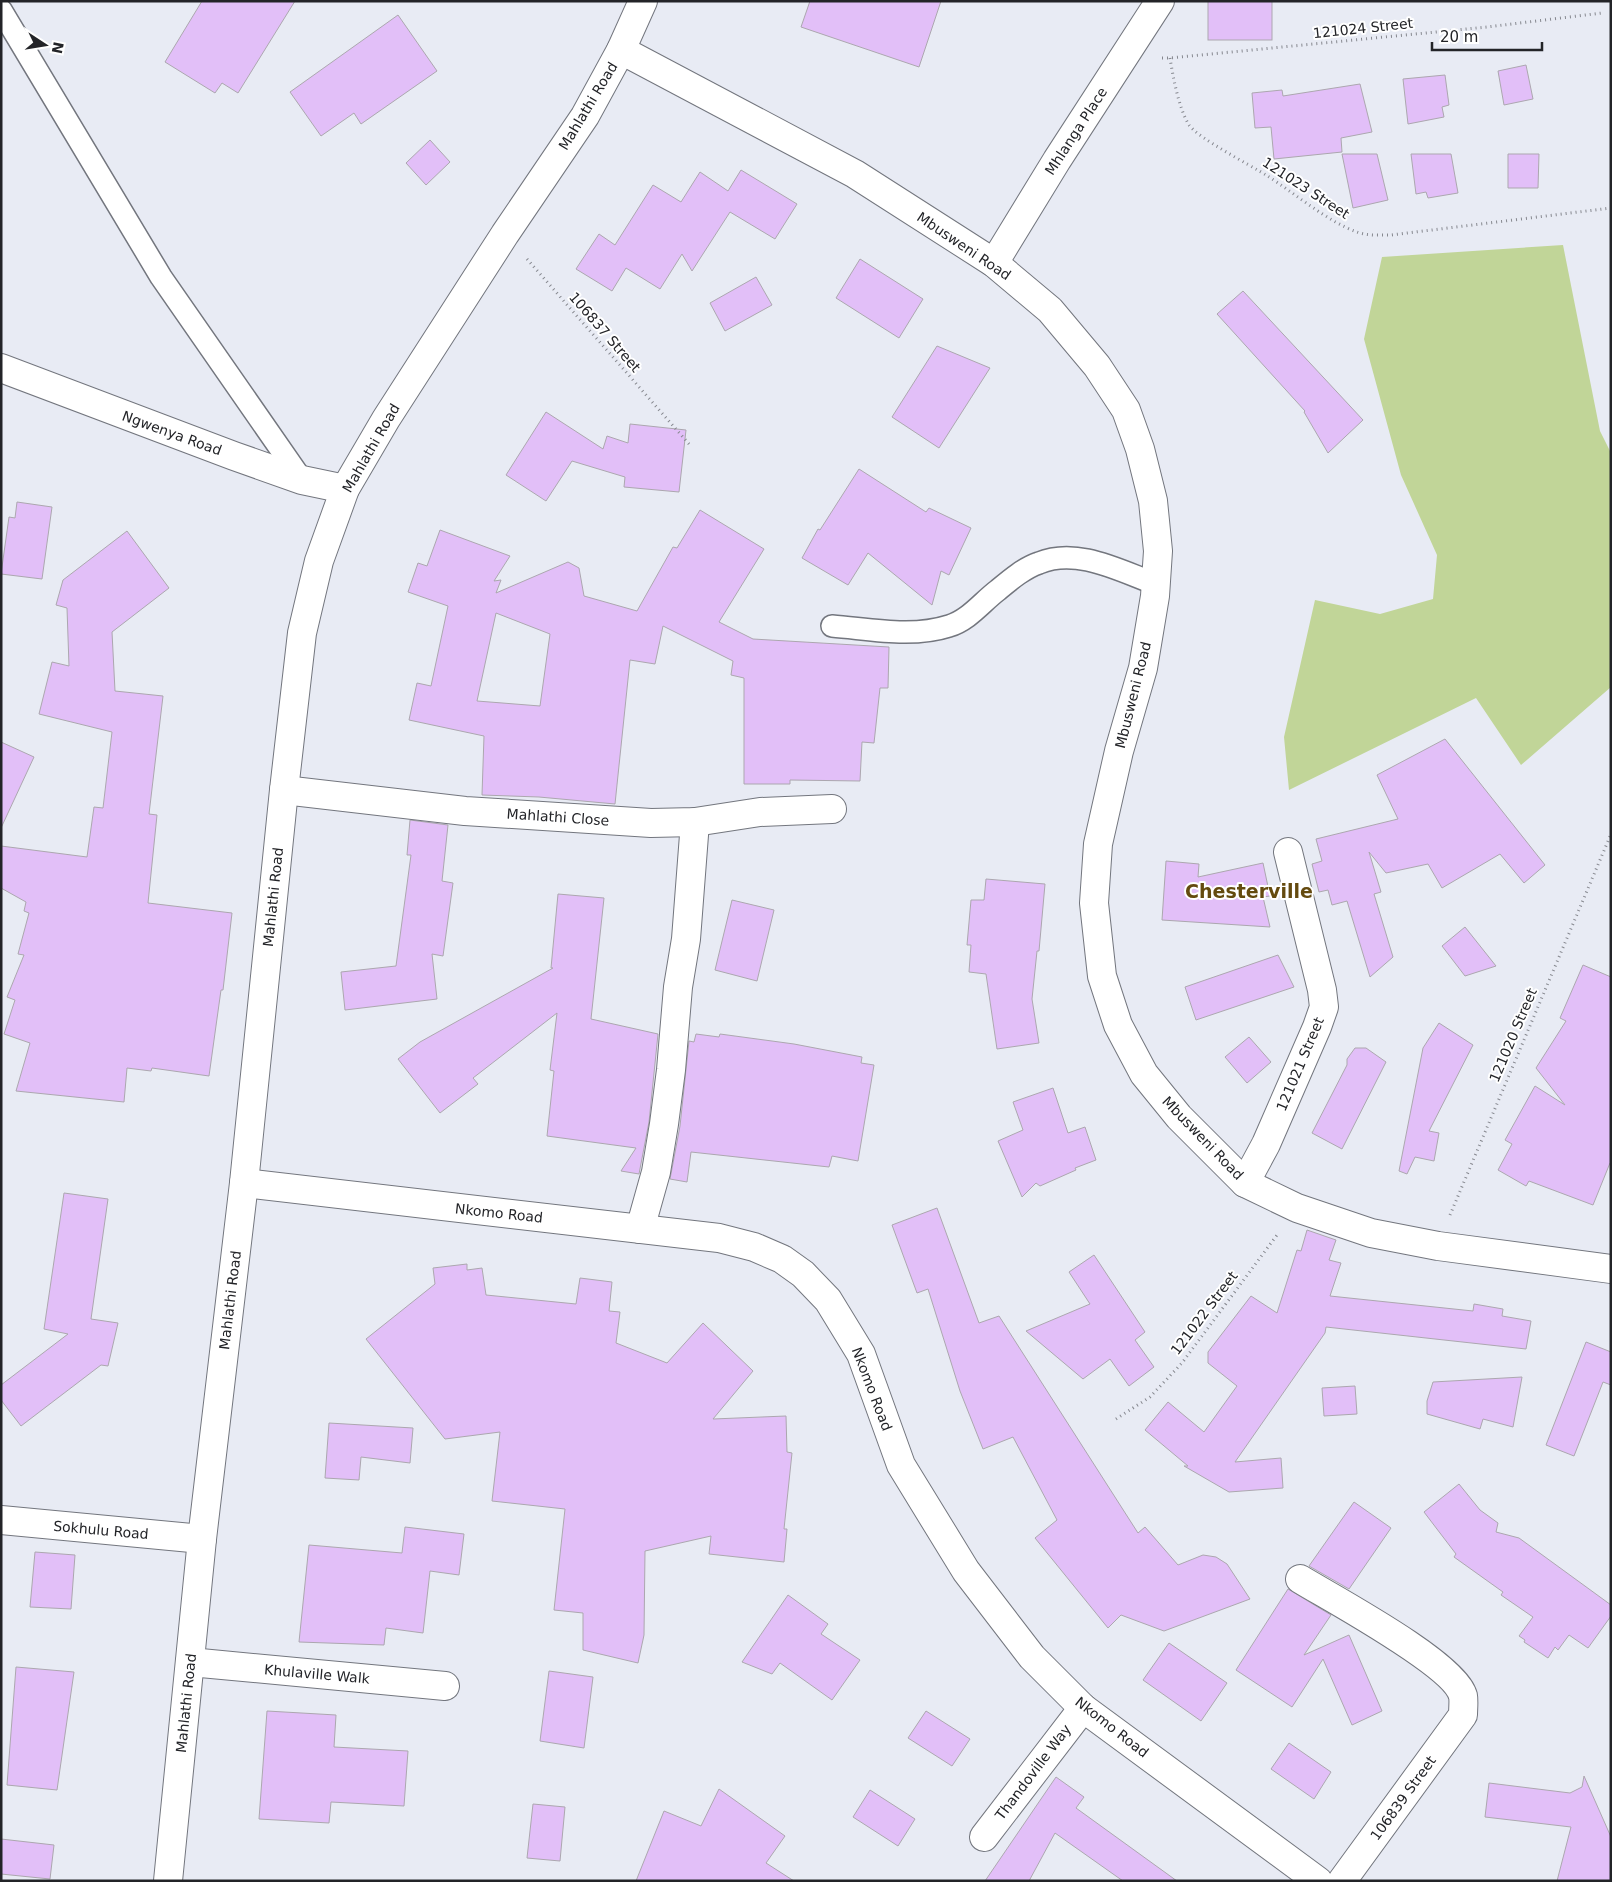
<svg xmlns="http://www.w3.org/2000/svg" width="1612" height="1882" font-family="'DejaVu Sans',sans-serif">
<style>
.green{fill:#c1d598}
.building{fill:#e2bff8;stroke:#aca7af;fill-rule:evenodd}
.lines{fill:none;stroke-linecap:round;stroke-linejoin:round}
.service-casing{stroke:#73767e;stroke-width:24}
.minor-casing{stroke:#73767e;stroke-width:30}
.tertiary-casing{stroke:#73767e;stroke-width:30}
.path{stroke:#86888f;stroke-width:3;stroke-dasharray:1 4;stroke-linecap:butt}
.service{stroke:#fff;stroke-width:21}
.minor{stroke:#fff;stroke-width:28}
.tertiary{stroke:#fff;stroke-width:28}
.labels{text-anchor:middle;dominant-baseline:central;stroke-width:4;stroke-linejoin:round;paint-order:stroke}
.street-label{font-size:14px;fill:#232428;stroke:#fff}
.district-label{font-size:19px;font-weight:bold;fill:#644a0f;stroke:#fff}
</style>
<rect width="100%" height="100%" fill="#e8ebf4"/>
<polygon class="green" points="1563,245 1600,431 1611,453 1611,687 1521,765 1476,698 1289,790 1284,737 1315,600 1380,614 1433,599 1437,555 1401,475 1364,339 1382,257"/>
<g class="building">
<polygon points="202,1 295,1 238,93 222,83 215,93 165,62"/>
<polygon points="810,1 941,1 919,67 801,27"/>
<rect x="1208" y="1" width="64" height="39"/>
<polygon points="398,15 437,71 361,124 354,113 321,136 290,92"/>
<polygon points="1526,65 1533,99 1504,105 1498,71"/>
<polygon points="1445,75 1449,105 1442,107 1444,117 1408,124 1403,79"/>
<polygon points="1360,84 1372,132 1341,138 1342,152 1274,159 1271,127 1255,128 1252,93 1282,90 1283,96"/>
<polygon points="430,140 450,162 426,185 406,163"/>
<polygon points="1342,154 1377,154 1388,200 1353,208"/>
<polygon points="1411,154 1451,154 1458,193 1428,198 1426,192 1416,194"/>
<polygon points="1508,154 1539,154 1538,188 1508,188"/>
<polygon points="741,170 797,204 775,239 730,212 692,271 682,254 660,289 626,268 612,291 576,269 599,234 615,245 653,185 681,202 700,172 728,191"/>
<polygon points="860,259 923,299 899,338 836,298"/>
<polygon points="756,277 772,305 725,331 710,303"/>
<polygon points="1243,291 1363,420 1328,453 1304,412 1305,411 1217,314"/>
<polygon points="937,346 990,368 939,448 892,417"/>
<polygon points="546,412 603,449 607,436 628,443 630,424 686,430 679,492 624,487 625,477 572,461 546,501 506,475"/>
<polygon points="859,469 926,512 929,508 971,528 949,575 941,571 932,605 868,553 848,585 802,558 818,529 820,530"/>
<polygon points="17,502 52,507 42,579 1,574 9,517 15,518"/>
<path d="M700,510l64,39 -45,73 34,17 136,8 -1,41h-8l-6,55 -12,-1 -2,39 -70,-1v4h-46v-106l-13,-3 2,-14 -70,-35 -8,38 -25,-4 -15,144 -76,-7 -57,-2 2,-59 -75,-16 8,-37 14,3 17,-80 -40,-14 10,-29 9,3 13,-36 70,26 -16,25 7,-1 -5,13 72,-31 11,6 5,28 53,15 36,-64 4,1zM496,613l54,21 -10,72 -63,-5z"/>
<polygon points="127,531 169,588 112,632 115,691 163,696 149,814 157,815 148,903 232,913 223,990 221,990 209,1076 152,1068 151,1071 127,1068 124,1102 16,1091 30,1043 4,1034 15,1000 7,997 24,955 18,954 29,913 24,911 26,902 1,888 1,846 87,857 94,807 103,808 112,732 39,714 52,662 69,666 67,608 56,605 63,580"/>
<polygon points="1445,739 1545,865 1524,883 1500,854 1442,888 1428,864 1386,873 1369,852 1381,892 1374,894 1393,957 1370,977 1347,901 1332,905 1328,890 1319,892 1312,864 1322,861 1316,839 1398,819 1377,775"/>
<polygon points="1,742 34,757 1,828"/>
<polygon points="410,820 448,825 442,881 453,883 443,956 432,954 437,999 345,1010 341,972 396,966 411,855 407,855"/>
<polygon points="1166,861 1199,864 1198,877 1263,863 1270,896 1263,897 1270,927 1162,920"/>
<polygon points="986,879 1045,884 1039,951 1037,951 1032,999 1039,1043 997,1049 986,974 969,972 971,945 967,945 971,900 984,900"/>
<polygon points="558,894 604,898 591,1019 658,1034 649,1122 639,1174 621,1171 636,1148 547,1136 554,1071 550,1070 557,1013 473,1078 478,1084 440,1113 398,1059 420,1042 553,968 551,968"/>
<polygon points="732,900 774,910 757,981 715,970"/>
<polygon points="1465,927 1496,966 1465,976 1442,946"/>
<polygon points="1278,955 1294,987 1196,1020 1185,987"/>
<polygon points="1583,965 1611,977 1611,1164 1610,1163 1593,1205 1529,1181 1526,1186 1498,1170 1512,1144 1505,1140 1535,1086 1565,1105 1536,1068 1566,1021 1560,1018"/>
<polygon points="1439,1023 1473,1045 1429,1131 1439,1133 1434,1161 1415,1157 1407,1174 1399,1171 1423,1048"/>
<polygon points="696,1034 719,1037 720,1034 794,1044 862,1057 861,1063 874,1065 858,1161 832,1156 829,1167 691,1152 687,1182 670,1179 680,1126 689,1041 694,1042"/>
<polygon points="1249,1037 1271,1062 1247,1083 1225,1057"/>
<polygon points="1355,1048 1366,1048 1386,1062 1342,1149 1312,1133 1347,1065 1347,1059"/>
<polygon points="1053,1088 1068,1133 1085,1127 1096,1160 1075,1168 1076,1170 1040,1186 1036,1183 1022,1197 998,1141 1023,1130 1013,1102"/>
<polygon points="64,1193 108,1199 91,1319 118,1323 108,1366 101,1365 21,1426 1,1400 1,1385 68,1334 44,1329"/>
<polygon points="937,1208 979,1323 999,1316 1138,1533 1145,1527 1178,1565 1203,1555 1216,1557 1227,1564 1250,1599 1164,1631 1121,1615 1108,1628 1035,1538 1057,1520 1013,1437 983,1449 960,1391 928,1289 917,1293 892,1225"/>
<polygon points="1307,1230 1336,1240 1329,1260 1341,1263 1330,1296 1473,1311 1474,1304 1503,1309 1502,1316 1531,1321 1526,1349 1326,1327 1325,1333 1235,1462 1281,1458 1283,1488 1229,1492 1184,1466 1188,1466 1145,1430 1168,1402 1204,1432 1237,1386 1208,1363 1208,1352 1251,1296 1277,1313 1297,1250 1301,1251"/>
<polygon points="1094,1255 1145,1332 1135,1340 1154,1367 1129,1386 1110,1359 1083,1379 1026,1331 1090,1304 1069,1272"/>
<polygon points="467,1264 467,1270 482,1268 486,1295 576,1304 580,1278 612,1282 609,1311 620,1312 616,1343 667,1363 703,1323 753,1371 713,1419 786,1416 787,1452 792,1453 784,1529 787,1529 784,1562 709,1554 711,1536 645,1551 644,1635 638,1663 583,1650 583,1613 554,1610 565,1509 492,1501 500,1432 445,1439 366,1339 435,1284 433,1268"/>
<polygon points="1586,1342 1611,1352 1611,1385 1603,1382 1574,1456 1546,1445"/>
<polygon points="1522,1377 1513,1427 1483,1419 1480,1429 1427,1414 1427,1401 1433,1382"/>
<polygon points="1355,1386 1357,1414 1324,1416 1322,1388"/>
<polygon points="329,1423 413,1428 410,1463 361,1457 359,1480 325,1478"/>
<polygon points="1459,1484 1480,1510 1498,1523 1496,1532 1519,1538 1611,1605 1611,1616 1588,1648 1569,1635 1558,1650 1555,1647 1548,1658 1524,1642 1525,1640 1519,1636 1533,1617 1501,1595 1503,1592 1454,1557 1456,1554 1424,1512"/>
<polygon points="1354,1502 1391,1528 1349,1589 1309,1566"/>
<polygon points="405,1527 464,1534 459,1575 430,1571 423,1633 386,1628 384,1645 299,1642 309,1545 402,1553"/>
<polygon points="35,1552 75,1555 71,1609 30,1607"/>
<polygon points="1288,1589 1331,1615 1304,1655 1349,1635 1382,1711 1352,1725 1323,1659 1292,1707 1236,1670"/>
<polygon points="788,1595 828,1624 821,1634 860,1660 832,1700 780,1663 772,1674 742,1662"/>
<polygon points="1169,1643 1227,1683 1201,1721 1143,1680"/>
<polygon points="16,1667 74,1672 57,1790 7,1785"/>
<polygon points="549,1671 593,1677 584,1748 540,1741"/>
<polygon points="267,1711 336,1715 334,1747 408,1751 404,1806 331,1802 329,1823 259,1819"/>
<polygon points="926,1711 970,1739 952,1766 908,1738"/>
<polygon points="1289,1743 1331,1772 1314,1799 1271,1769"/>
<polygon points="1584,1776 1611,1837 1611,1881 1557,1881 1571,1827 1485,1817 1489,1783 1570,1793 1582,1787"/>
<polygon points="1056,1777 1084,1797 1076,1808 1177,1881 1123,1881 1055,1833 1029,1881 985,1881"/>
<polygon points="719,1789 785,1836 766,1863 794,1881 636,1881 664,1811 701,1826"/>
<polygon points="870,1790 915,1819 898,1846 853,1817"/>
<polygon points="533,1804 565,1807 560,1861 527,1858"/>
<polygon points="1,1839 54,1845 50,1879 1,1874"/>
</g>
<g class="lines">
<defs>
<g id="service">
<polyline points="1,10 161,277 302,480"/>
<path d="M832,626c38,3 80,12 117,0 20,-6 33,-24 49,-36 12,-10 26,-22 41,-27 38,-16 81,8 117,21"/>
</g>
<g id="minor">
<polyline points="621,50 855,174 994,263 1050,310 1097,366 1126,410 1140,449 1153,501 1158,551 1155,596 1143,668 1119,751 1098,844 1094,903 1102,976 1118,1025 1144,1074 1179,1117 1245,1183 1297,1208 1371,1233 1438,1246 1611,1269"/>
<polyline points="994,263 1057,160 1160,1"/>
<polyline points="284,790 465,811 651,823 695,822 760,812 832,809"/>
<polyline points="244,1183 719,1238 754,1247 782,1259 803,1274 828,1300 861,1354 901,1465 966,1571 1032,1657 1083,1708 1318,1881"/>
<polyline points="1245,1183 1266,1144 1317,1027 1324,1007 1322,990 1288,852"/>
<polyline points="640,1229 656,1172 664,1124 671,1070 678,987 686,939 695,822"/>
<polyline points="1,1520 202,1539"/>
<path d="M1300,1579c31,19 155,85 163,117 1,5 0,13 0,19l-121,166"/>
<polyline points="190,1662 445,1686"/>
<polyline points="984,1837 1083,1708"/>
</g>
<g id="tertiary">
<polyline points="1,368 234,456 302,480 345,489"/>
<polyline points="168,1881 202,1539 244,1183 284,790 302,633 319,561 345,489 386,419 505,234 585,116 621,50 643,1"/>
</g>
</defs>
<use href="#service" class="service-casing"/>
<use href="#minor" class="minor-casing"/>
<use href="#tertiary" class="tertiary-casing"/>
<g class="path">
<polyline points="1162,58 1170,58 1487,27 1602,13"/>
<path d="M1170,58c3,19 9,51 19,67 9,13 61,40 77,50 27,17 62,47 91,57 11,4 23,3 34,3l220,-27"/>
<polyline points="527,259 689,444"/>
<polyline points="1450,1215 1611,834"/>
<polyline points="1116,1419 1150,1397 1182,1363 1277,1235"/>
</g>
<use href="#service" class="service"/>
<use href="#minor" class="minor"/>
<use href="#tertiary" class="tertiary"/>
</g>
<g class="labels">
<g class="street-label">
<text transform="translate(1363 28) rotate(-6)">121024 Street</text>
<text transform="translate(588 106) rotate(-59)">Mahlathi Road</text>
<text transform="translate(1076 131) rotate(-57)">Mhlanga Place</text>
<text transform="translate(1306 188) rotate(33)">121023 Street</text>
<text transform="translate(964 246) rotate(34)">Mbusweni Road</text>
<text transform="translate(605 332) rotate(49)">106837 Street</text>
<text transform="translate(172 433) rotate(20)">Ngwenya Road</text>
<text transform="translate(371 448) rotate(-60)">Mahlathi Road</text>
<text transform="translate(1133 695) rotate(-76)">Mbusweni Road</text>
<text transform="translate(558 817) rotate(4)">Mahlathi Close</text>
<text transform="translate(273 897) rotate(-84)">Mahlathi Road</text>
<text transform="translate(1513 1035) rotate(-67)">121020 Street</text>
<text transform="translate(1300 1064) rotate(-67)">121021 Street</text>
<text transform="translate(1203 1138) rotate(46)">Mbusweni Road</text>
<text transform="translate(499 1213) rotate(6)">Nkomo Road</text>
<text transform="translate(230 1300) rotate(-83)">Mahlathi Road</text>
<text transform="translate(1204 1313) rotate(-53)">121022 Street</text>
<text transform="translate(872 1389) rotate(69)">Nkomo Road</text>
<text transform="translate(101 1530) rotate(5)">Sokhulu Road</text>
<text transform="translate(317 1674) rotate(5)">Khulaville Walk</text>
<text transform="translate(186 1703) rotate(-84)">Mahlathi Road</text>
<text transform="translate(1112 1727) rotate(38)">Nkomo Road</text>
<text transform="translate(1033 1772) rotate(-53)">Thandoville Way</text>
<text transform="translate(1403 1798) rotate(-54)">106839 Street</text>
</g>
<g class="district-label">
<text x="1249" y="891">Chesterville</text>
</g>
</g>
<rect width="1612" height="1882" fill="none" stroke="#232428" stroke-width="5"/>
<g transform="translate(45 45) rotate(102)" stroke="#ffffff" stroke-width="4" paint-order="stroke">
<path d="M0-4L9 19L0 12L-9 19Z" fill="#232428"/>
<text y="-8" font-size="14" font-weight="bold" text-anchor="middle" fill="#232428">N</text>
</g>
<path d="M1432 42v8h110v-8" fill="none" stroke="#232428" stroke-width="2.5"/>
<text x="1440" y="42" font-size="15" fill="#232428" stroke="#ffffff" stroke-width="4" paint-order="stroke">20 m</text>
</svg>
